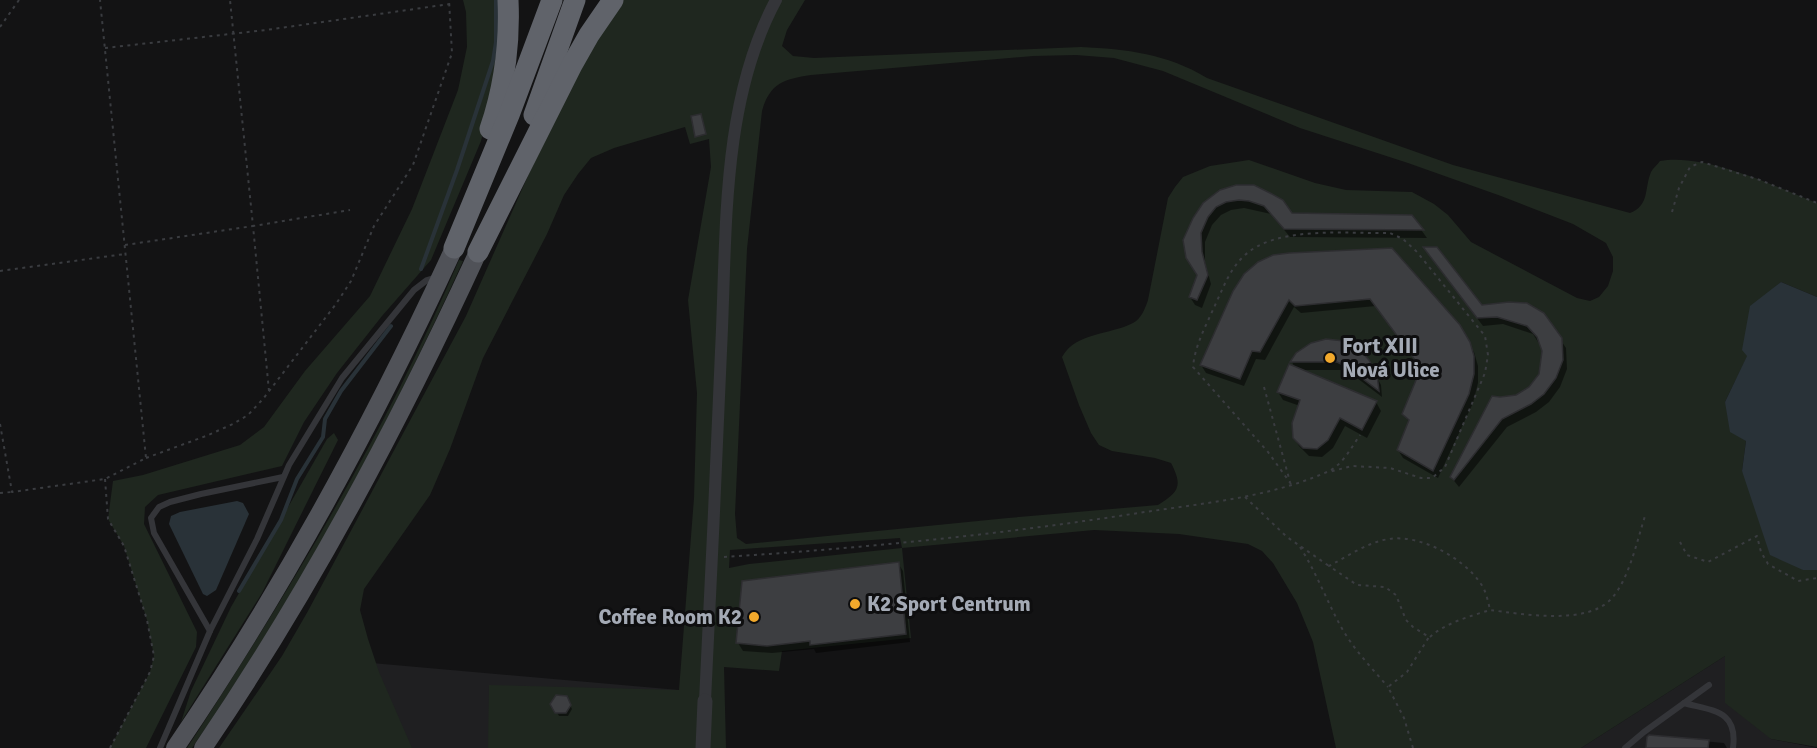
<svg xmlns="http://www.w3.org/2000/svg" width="1817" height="748" font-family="Signika,sans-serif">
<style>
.built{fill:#1f1f21}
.green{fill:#1f271f;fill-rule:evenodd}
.water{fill:#293238}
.shadow{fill:#0007}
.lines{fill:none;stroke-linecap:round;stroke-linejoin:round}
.stream{stroke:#293238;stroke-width:4}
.building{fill:#3d3e41;stroke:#2d2d30;stroke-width:1.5}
.path{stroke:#3a3c40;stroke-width:2;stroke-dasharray:3 4.5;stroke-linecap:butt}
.service{stroke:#343539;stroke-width:6}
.minor{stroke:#343539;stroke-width:12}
.tertiary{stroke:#343539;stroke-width:15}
.primary{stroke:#505258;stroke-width:18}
.motorway{stroke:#60636a;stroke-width:21}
.poi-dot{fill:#f2a92c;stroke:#0e0e0f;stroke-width:2}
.labels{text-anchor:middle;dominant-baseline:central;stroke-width:6;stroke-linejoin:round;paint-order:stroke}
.poi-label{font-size:21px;font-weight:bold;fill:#a4aab5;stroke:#0e0e0f;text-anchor:start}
</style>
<rect width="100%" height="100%" fill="#131314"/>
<g class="built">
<polygon points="1725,656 1771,739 1817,748 1581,748"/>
<polygon points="304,657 679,690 677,748 233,748"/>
</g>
<g class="green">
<polygon points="463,0 502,0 495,85 481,141 431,260 382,316 337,373 304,422 282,466 158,495 145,507 144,524 197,632 196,647 146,748 110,748 150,672 154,656 147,620 124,546 108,519 113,481 143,475 240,445 264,427 305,371 370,296 412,209 458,90 467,47 466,12"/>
<path d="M622,0h183l-18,30 -5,16 11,10 21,2 267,-11c45,2 87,7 126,31l246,87 177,48c20,-8 14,-24 21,-41 2,-4 7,-8 9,-11 46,-8 114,25 157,42v94l-36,-15 -8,7 -25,66 -23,47 21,39 -4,30 61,99h14v177l-46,-8 -46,-36v-47l-144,92h-245l-23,-106 -16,-39 -24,-40 -11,-12 -14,-7 -69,-10 -85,-4 -192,18 9,90 -129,13 -3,20 -55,-4 2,81h-238l1,-63 190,5 15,-192 3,-105 -9,-93 23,-133 -2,-28 -19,5 -5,-17 -71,21 -23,10 -13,16 -14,21 -17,39 -64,124 -33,91 -20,46 -66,94 -4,21 8,29 11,33 33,76h-193l63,-92 26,-45 158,-295 99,-224zM1076,55l38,3 49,13 137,57 108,35 93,33 72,28 33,19 7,14v14l-5,15 -9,11 -9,4 -13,-3 -106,-56 -23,-27 -14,-11 -22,-12 -66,-2 -31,-7 -66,-23 -39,6 -27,11 -8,10 -7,11 -20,102c-3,9 -7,19 -15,23 -23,12 -57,9 -71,34l17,48 12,28 8,12 13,6 43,7 16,5c12,23 8,29 -13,42l-150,13 -262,26 -9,-6 -2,-24 12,-265 15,-138c8,-28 22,-32 49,-36l222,-19zM900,538l2,10 -153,16 -20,4 1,-18z"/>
<path d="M459,260l4,1c-77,170 -165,334 -271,487h-5c102,-156 199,-316 272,-488z"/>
<polygon points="334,433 338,440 262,593 181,722 191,691 231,607 327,439"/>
</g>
<g class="water">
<polygon points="1781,282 1817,297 1817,570 1803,570 1770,555 1742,471 1746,441 1730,432 1725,402 1747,356 1742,350 1750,306"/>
<polygon points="237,501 243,503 249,514 216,590 207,596 203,594 169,524 171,516 180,512"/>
</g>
<g class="shadow">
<polygon points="1220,191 1292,214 1412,217 1427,238 1290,237 1271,214 1244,208 1231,210 1221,215 1212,225 1205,242 1205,262 1211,284 1202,308 1195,305 1190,297 1198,275 1188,258"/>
<polygon points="1430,256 1481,306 1560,339 1566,348 1567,369 1560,387 1549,402 1536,412 1507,427 1459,487 1451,477 1516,396 1530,388 1540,374 1543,350 1533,334 1503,324 1483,326"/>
<polygon points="1259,264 1458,326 1474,352 1478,366 1478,383 1473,403 1438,478 1403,458 1398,450 1409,422 1404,414 1422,369 1376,306 1301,313 1294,307 1265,360 1256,359 1244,386 1206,373 1201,365"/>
<polygon points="1311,344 1373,370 1381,385 1382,397 1353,375 1343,370 1299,370 1376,402 1381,411 1367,438 1345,426 1333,448 1322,457 1309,456 1299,446 1294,437 1300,406 1283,400 1278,392 1295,368 1292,362"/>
<polygon points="898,563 903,571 910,642 816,653 814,649 772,653 743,651 738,643"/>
<polygon points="566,697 572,709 568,716 559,716 552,704"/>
<polygon points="1650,736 1724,743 1727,748 1647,748"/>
</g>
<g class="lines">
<g class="stream">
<polyline points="421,269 457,170 493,61 496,42 496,0"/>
<polyline points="239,591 281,520 297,479 323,437 325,419 341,391 391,326"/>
</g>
</g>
<g class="building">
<polygon points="701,114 706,134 695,137 691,116"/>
<polygon points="1236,185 1254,185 1270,193 1283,200 1292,213 1412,215 1424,230 1284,229 1264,206 1249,201 1239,200 1226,202 1216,207 1208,217 1201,233 1202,252 1208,275 1197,300 1189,297 1197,275 1186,258 1183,240 1193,218 1203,203 1220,190"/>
<polygon points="1423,247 1437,247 1482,305 1509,302 1527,303 1544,313 1562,338 1563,360 1556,378 1544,394 1531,404 1502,419 1454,480 1450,477 1492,396 1500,397 1516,395 1529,387 1539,374 1542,351 1537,337 1527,326 1497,317 1477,318"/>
<polygon points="1392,248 1460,325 1470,342 1474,356 1474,374 1469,394 1433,471 1397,450 1409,420 1402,414 1421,368 1370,299 1295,306 1289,300 1260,352 1252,351 1240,379 1200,365 1233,291 1244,274 1258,262 1273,255 1289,253"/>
<polygon points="1326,339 1344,341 1358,348 1369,360 1377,375 1379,391 1347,367 1337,362 1290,362 1296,353 1311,343"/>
<polygon points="1289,364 1377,401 1362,430 1340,418 1328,440 1317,449 1303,448 1293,438 1292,423 1300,400 1277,392"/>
<polygon points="899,562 906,634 810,645 810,641 767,646 736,643 742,581"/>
<polygon points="556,695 567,696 571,705 566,713 555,713 550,704"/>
<polygon points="1649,735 1709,740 1708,748 1646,748 1647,737"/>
</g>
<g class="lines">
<g class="path">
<polyline points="0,27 19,0"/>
<polyline points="105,48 266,30 450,4"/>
<polyline points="1672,212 1679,188 1690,167 1702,162 1760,180 1817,203"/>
<polyline points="125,245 253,226 230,0"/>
<polyline points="0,271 125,254"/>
<polyline points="1264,387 1290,482"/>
<polyline points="269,391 253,226 350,210"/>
<polyline points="0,424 12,492 105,479 146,458 100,0"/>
<polyline points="146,458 206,436 233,424 248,415 263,399 336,304 351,281 374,226 413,165 452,53 449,0"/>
<polyline points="105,479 108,519 124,546 147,620 154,656 150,672 110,748"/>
<path d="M1291,484l-23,-32 -75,-85c2,-23 14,-43 23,-64 8,-17 14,-34 28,-47 32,-31 104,-22 146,-23l13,6 14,13 68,84 3,19 -3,18 -40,94 -13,11h-11l-31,-10 -38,-2 -23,6"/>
<polyline points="0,493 12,492"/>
<polyline points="1245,497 1287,537 1329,566"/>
<polyline points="1680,542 1687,555 1708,562 1757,536 1761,552 1768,564 1798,581 1817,578"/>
<path d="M1300,547c16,25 26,52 40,78 13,24 31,42 48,62"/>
<path d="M724,557c141,-9 281,-23 421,-45 61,-9 125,-15 182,-40 15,-6 24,-24 33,-37"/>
<path d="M1430,637c15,-14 41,-21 60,-27"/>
<path d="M1413,748l-9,-30 -16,-31 19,-15 22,-35 -16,-10 -7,-7 -10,-25 -11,-8 -28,-2 -28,-19c19,-10 39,-24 60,-27 31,-5 75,19 92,45 5,7 7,17 9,26 32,4 98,16 122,-12 17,-19 25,-57 33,-82"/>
</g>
<g class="service">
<polyline points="210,631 154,533 151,518 159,507 170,502 201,494 283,477"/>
<path d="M1684,703c29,8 54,7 49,45"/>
<polyline points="160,748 210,631 257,539 289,465 342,378 414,290 427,280 437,277"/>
<polyline points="1625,748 1644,732 1709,685"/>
</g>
<path class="minor" d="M705,701c6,-117 11,-233 16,-350 6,-115 -1,-247 55,-351"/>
<polyline class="tertiary" points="703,748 705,701"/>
<g class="primary">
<path d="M175,748c108,-158 199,-326 279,-500"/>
<path d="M203,748c107,-157 196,-324 275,-496"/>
</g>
<g class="motorway">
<polyline points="534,115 575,0"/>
<path d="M490,129c14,-41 20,-85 18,-129"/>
<polyline points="454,248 509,115 552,0"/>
<polyline points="478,252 572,65 589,35 613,0"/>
</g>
</g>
<g class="poi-dot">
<circle cx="1330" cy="358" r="6"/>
<circle cx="855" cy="604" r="6"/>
<circle cx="754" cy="617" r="6"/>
</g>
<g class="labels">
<g class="poi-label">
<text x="1342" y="346">Fort XIII<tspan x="1342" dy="24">Nová Ulice</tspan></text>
<text x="867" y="604">K2 Sport Centrum</text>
<text x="742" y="617" text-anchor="end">Coffee Room K2</text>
</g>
</g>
</svg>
